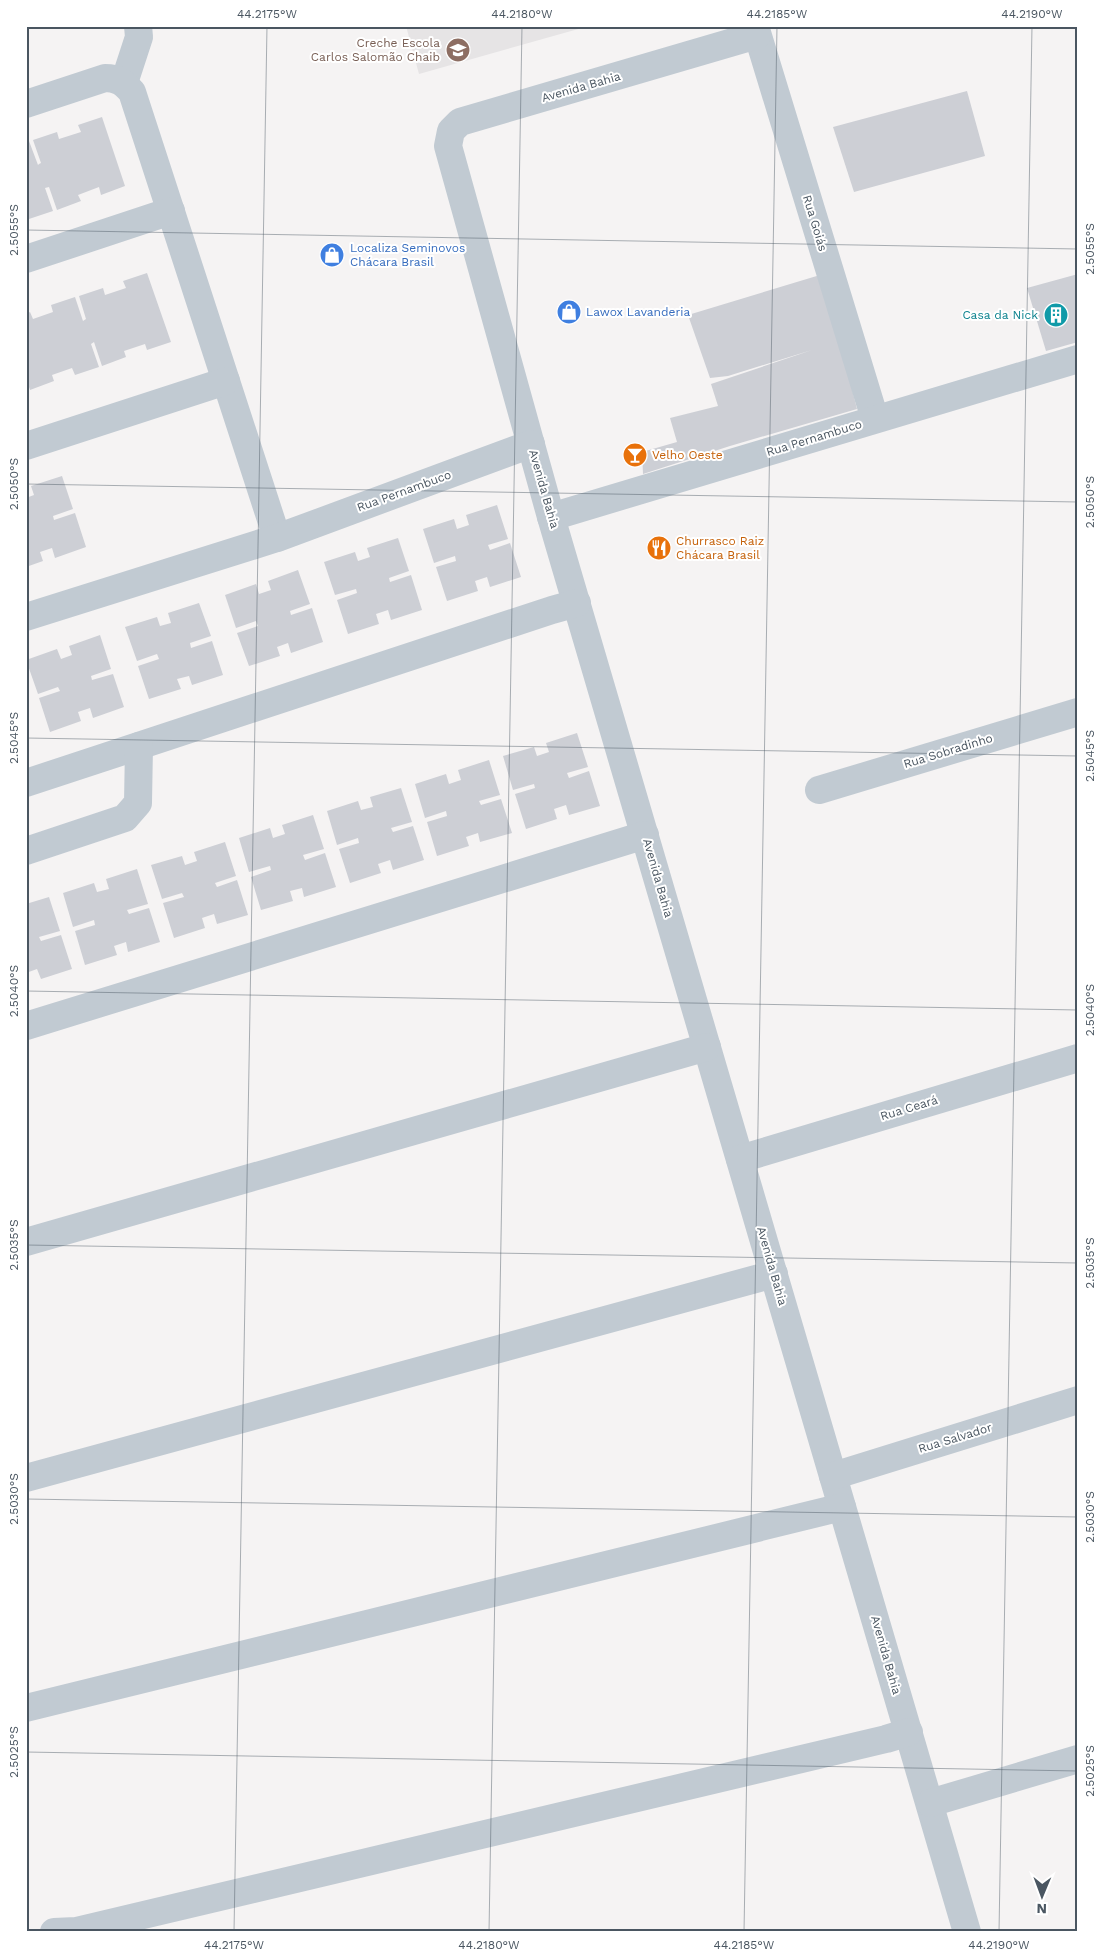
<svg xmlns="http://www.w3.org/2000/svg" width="1104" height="1958" font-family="'Work Sans',sans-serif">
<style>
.education{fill:#e6e4e5}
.building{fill:#cdcfd5}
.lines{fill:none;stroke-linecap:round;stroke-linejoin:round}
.minor{stroke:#c1cad2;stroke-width:28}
.ticks{fill:none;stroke:#4a5661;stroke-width:1;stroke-opacity:0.45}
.labels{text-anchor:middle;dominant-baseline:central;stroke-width:4;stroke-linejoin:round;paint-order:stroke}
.education-label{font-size:12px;fill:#785e54;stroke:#fff;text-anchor:end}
.street-label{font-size:12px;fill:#4a5661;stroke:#fff}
.shop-label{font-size:12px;fill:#366cbe;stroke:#fff;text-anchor:start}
.culture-label{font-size:12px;fill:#0d838f;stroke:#fff;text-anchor:end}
.food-label{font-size:12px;fill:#c56008;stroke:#fff;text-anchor:start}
.neatline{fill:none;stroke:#4a5661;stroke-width:2}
.ticks-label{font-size:12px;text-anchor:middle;fill:#4a5661}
</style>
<rect width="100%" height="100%" fill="#f5f3f3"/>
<polygon class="education" points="406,26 589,26 419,74"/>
<g class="building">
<polygon points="967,91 985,156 854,192 833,127"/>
<polygon points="102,117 125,186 101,195 99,187 78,195 81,201 57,210 49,187 45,188 53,211 29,219 26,212 26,142 29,141 38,165 39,164 41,163 33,140 57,132 59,139 81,132 78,125"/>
<polygon points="147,273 171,342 147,350 145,344 124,351 126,357 102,366 94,342 91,344 99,367 75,375 72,368 52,375 54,381 30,390 26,378 26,314 30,312 33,319 53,312 51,305 75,297 83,321 86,319 79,296 103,288 105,295 126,288 123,281"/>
<polygon points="1078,274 1078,342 1046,351 1027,288"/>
<polygon points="820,275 840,341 857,409 730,446 643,474 642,452 677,442 670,418 718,406 711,384 812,350 728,376 710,378 688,315"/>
<polygon points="62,476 73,509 53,516 54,520 75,513 86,547 55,558 52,548 40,552 43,561 26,567 26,498 34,495 31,486"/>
<polygon points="497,505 508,539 488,545 490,550 510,543 521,577 490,587 487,577 475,581 478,591 447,601 436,567 456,561 455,556 434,563 423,529 454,519 457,529 469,525 466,515"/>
<polygon points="398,538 409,571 389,578 390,582 411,575 422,610 391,620 388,610 376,614 379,624 348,634 337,600 357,593 356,589 335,595 324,562 355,552 358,561 370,557 367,548"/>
<polygon points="298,570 310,604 290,611 291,615 312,608 323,642 291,653 288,643 277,647 280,656 249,666 237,633 258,626 256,621 236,628 225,595 256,584 259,594 271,590 268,581"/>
<polygon points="199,603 211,636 190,643 191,648 212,641 223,675 192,685 189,676 177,679 181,689 149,699 138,666 159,659 157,654 137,661 125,627 157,617 160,626 171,623 168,613"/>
<polygon points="100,635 111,669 91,676 92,680 113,674 124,707 93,718 90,708 78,712 81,721 50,732 39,698 60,691 58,687 38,694 26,660 57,649 61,659 72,655 69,646"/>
<polygon points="577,733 588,767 567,773 569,778 589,771 600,806 569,815 566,805 554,809 557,819 526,829 515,794 535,788 534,784 513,790 503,756 534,747 537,756 549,752 546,743"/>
<polygon points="489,760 500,795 479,801 481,805 501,799 512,833 480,842 478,833 466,837 469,846 437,856 427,822 447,816 446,811 425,818 415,784 446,774 449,784 461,780 458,770"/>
<polygon points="401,788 412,822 391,828 393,832 413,826 424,860 393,870 390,860 378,864 381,873 350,883 339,849 359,843 358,838 337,845 327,811 358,801 361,810 373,807 370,797"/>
<polygon points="313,815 324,849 303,855 305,860 325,853 336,887 304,897 302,888 290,891 293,901 261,910 251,877 271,870 270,866 249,872 239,838 270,828 273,838 285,834 282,825"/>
<polygon points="225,842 236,876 215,883 217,887 237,880 248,915 217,924 214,914 202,918 205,928 174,938 163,903 184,897 182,893 162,899 151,865 182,856 185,865 197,861 194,852"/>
<polygon points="137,869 148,904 127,910 129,914 149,908 160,942 128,952 126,942 114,946 117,955 85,965 75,931 95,925 94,920 73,927 63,893 94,883 97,892 109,889 106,879"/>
<polygon points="49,897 60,931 39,937 41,941 61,935 72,969 41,979 37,969 26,973 26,904"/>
</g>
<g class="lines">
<g class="minor">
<polyline points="755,26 875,419"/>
<polyline points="757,35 460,122 451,131 448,146 551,517 967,1932"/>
<polyline points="124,83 139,37 138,26"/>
<path d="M26,104l79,-26c13,0 19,5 27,14l145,446"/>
<polyline points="26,259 171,211"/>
<polyline points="26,446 226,381"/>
<polyline points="551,517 1078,359"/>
<polyline points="26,617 277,538 531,444"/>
<polyline points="26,783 552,610 577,603"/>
<polyline points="819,790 1078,712"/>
<polyline points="26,851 125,818 138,803 139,746"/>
<polyline points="26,1026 645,835"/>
<polyline points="740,1159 1078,1058"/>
<polyline points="26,1242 707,1047"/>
<polyline points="833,1476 1078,1400"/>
<polyline points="26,1478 774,1274"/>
<polyline points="26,1708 842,1507"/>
<polyline points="930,1803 1078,1759"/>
<polyline points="54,1932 76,1931 886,1739 909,1732"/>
</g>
</g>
<path class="ticks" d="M26,230l1052,19M26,484l1052,18M26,738l1052,18M26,991l1052,19M26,1245l1052,18M26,1499l1052,18M26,1752l1052,19M234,1932l33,-1906M489,1932l33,-1906M744,1932l33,-1906M999,1932l33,-1906"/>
<defs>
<symbol id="school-disc" viewBox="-11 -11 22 22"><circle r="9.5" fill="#8d6e63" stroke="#fff"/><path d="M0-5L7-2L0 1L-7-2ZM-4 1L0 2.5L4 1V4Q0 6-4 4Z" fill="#fff"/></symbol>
<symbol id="shop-disc" viewBox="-11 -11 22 22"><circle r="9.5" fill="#3f7fe0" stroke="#fff"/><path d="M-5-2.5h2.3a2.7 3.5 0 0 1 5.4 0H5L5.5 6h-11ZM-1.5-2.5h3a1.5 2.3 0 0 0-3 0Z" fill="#fff"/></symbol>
<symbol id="building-disc" viewBox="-11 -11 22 22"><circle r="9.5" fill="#0f9aa8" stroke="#fff"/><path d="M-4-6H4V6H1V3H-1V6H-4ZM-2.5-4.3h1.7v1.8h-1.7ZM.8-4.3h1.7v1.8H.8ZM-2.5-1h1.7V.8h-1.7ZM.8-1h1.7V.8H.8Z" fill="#fff"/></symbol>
<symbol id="bar-disc" viewBox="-11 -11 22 22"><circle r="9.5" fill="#e8710a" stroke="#fff"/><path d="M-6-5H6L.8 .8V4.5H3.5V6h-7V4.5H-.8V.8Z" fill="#fff"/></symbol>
<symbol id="restaurant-disc" viewBox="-11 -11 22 22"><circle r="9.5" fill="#e8710a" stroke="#fff"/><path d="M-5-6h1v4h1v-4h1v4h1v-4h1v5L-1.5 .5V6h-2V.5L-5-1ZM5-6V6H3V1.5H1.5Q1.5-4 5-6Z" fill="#fff"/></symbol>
</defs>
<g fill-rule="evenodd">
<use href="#school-disc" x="444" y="36" width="28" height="28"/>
<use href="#shop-disc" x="318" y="241" width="28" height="28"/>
<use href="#shop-disc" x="555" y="298" width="28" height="28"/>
<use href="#building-disc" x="1042" y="301" width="28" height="28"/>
<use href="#bar-disc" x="621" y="441" width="28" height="28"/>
<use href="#restaurant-disc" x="645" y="534" width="28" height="28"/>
</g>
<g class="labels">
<g class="education-label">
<text x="440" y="43">Creche Escola<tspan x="440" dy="14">Carlos Salomão Chaib</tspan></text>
</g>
<g class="street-label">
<text transform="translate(581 87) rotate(-16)">Avenida Bahia</text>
<text transform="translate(815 223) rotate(73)">Rua Goiás</text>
<text transform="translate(814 438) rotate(-17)">Rua Pernambuco</text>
<text transform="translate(544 489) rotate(74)">Avenida Bahia</text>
<text transform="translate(404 491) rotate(-20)">Rua Pernambuco</text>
<text transform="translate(948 751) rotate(-17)">Rua Sobradinho</text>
<text transform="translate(658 878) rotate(74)">Avenida Bahia</text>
<text transform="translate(909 1108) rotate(-17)">Rua Ceará</text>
<text transform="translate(772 1266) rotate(74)">Avenida Bahia</text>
<text transform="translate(955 1438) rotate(-17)">Rua Salvador</text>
<text transform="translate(886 1655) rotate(74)">Avenida Bahia</text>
</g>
<g class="shop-label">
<text x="350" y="248">Localiza Seminovos<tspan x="350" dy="14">Chácara Brasil</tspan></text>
<text x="586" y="312">Lawox Lavanderia</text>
</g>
<g class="culture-label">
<text x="1038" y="315">Casa da Nick</text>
</g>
<g class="food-label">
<text x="652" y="455">Velho Oeste</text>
<text x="676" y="541">Churrasco Raiz<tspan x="676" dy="14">Chácara Brasil</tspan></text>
</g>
</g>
<rect width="1104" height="1958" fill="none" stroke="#ffffff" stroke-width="55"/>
<g transform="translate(1042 1896) rotate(181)" stroke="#ffffff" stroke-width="4" paint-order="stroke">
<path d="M0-4L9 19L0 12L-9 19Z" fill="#4a5661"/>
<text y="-8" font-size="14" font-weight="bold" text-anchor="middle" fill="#4a5661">N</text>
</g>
<rect x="28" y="28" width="1048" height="1902" class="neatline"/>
<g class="ticks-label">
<text x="267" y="18">44.2175°W</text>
<text x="522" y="18">44.2180°W</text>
<text x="777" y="18">44.2185°W</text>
<text x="1032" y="18">44.2190°W</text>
<text transform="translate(14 230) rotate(-90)" y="4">2.5055°S</text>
<text transform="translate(1090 249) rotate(-90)" y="4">2.5055°S</text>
<text transform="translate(14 484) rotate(-90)" y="4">2.5050°S</text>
<text transform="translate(1090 502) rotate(-90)" y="4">2.5050°S</text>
<text transform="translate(14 738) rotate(-90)" y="4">2.5045°S</text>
<text transform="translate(1090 756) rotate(-90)" y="4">2.5045°S</text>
<text transform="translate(14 991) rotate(-90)" y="4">2.5040°S</text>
<text transform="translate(1090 1010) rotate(-90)" y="4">2.5040°S</text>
<text transform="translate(14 1245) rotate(-90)" y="4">2.5035°S</text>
<text transform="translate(1090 1263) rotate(-90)" y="4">2.5035°S</text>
<text transform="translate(14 1499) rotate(-90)" y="4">2.5030°S</text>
<text transform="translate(1090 1517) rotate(-90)" y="4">2.5030°S</text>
<text transform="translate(14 1752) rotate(-90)" y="4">2.5025°S</text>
<text transform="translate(1090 1771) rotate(-90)" y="4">2.5025°S</text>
<text x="234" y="1949">44.2175°W</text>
<text x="489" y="1949">44.2180°W</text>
<text x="744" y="1949">44.2185°W</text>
<text x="999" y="1949">44.2190°W</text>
</g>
</svg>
